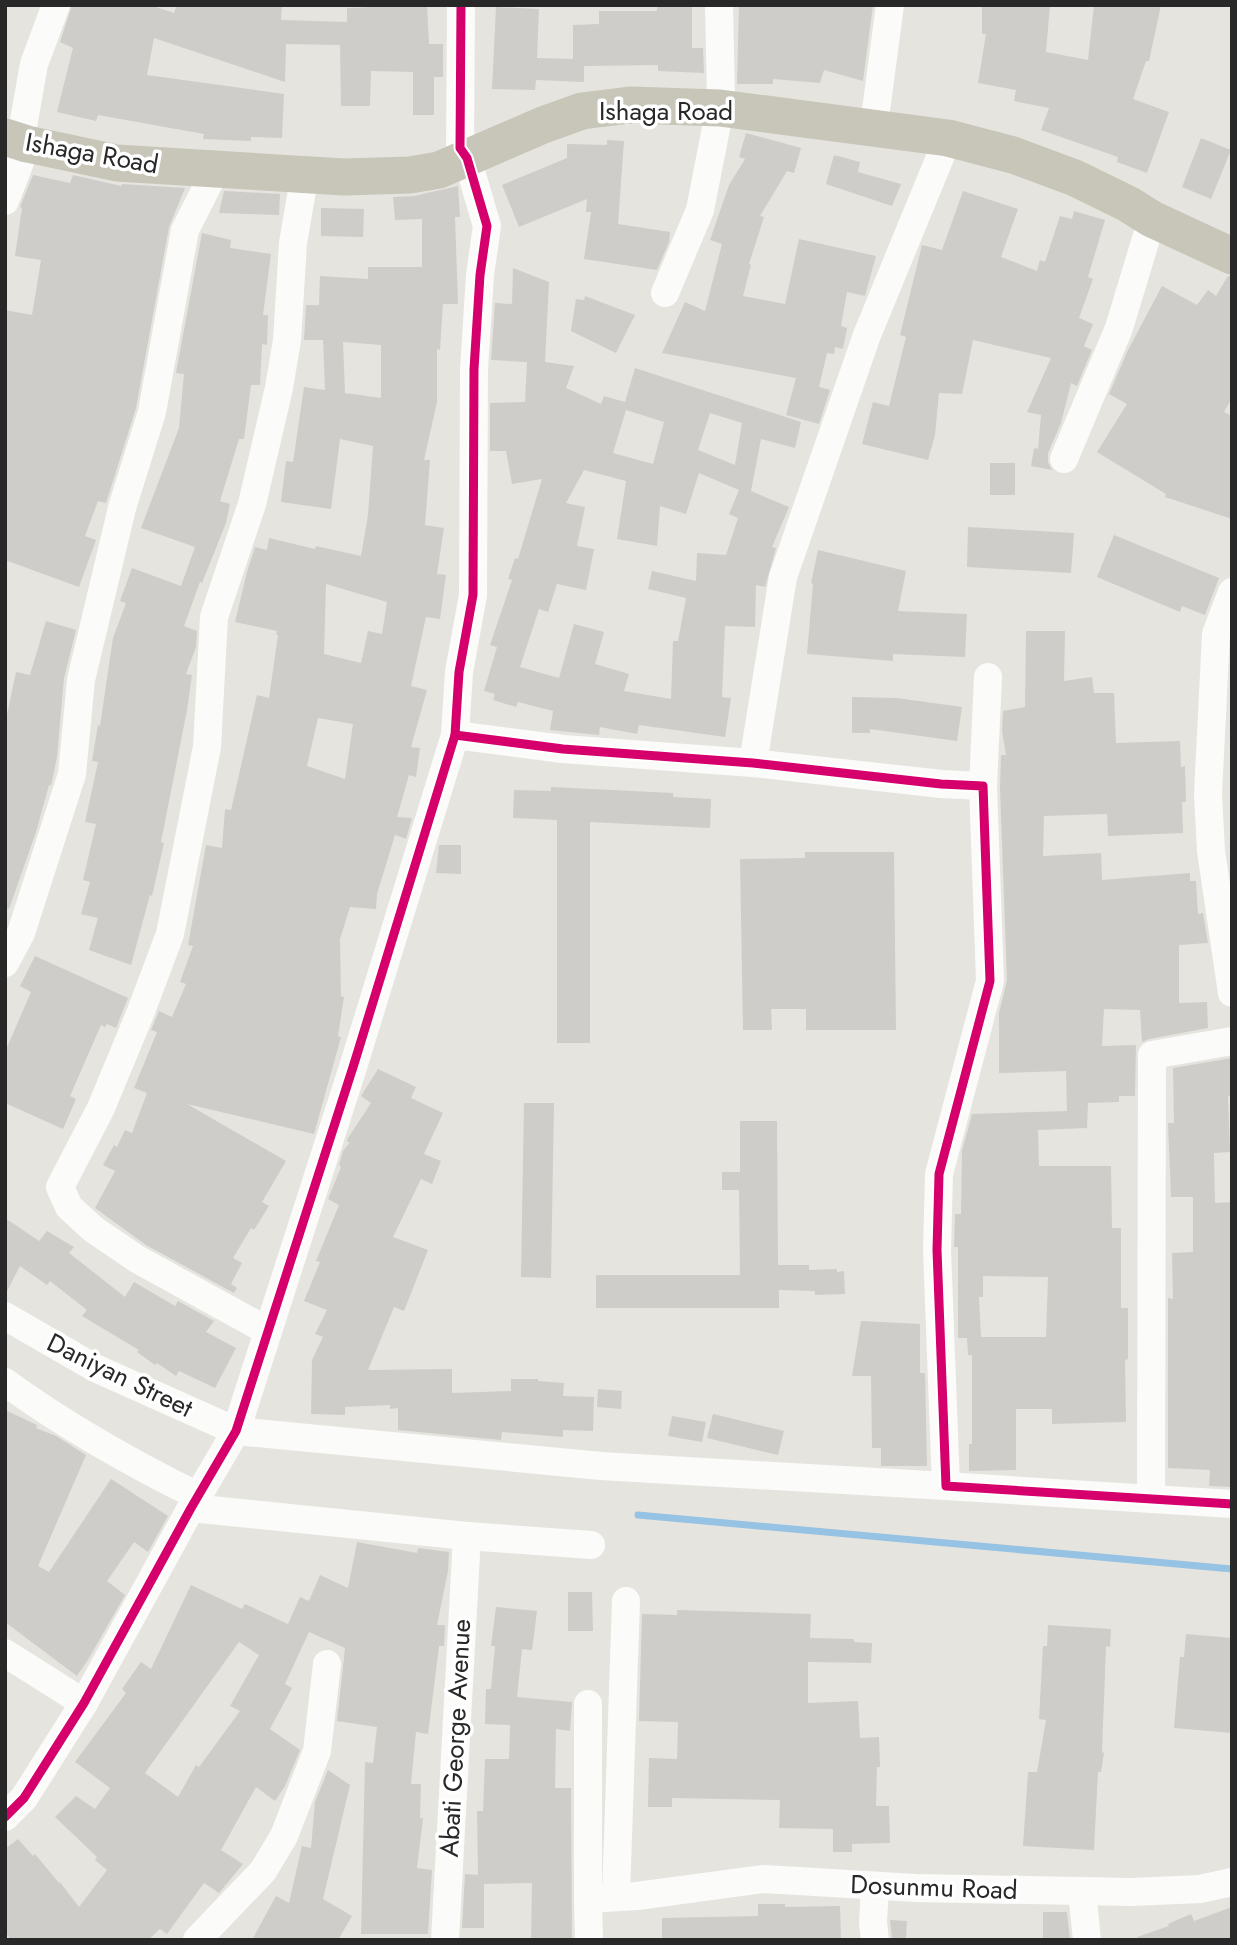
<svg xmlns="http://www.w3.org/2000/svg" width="1237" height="1945" font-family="Jost,sans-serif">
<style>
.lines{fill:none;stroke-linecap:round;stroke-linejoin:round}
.stream{stroke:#96c2e4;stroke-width:7}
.building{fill:#cfcdc9;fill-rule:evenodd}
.minor{stroke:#fbfbfa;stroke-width:28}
.major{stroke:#c7c6b9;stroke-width:37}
.cycleway-casing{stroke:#fff;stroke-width:13}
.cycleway{stroke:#d6006c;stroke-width:9}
.labels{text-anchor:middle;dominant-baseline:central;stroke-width:7;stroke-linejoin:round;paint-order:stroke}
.street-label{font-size:26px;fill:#282828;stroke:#fff}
</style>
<rect width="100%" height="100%" fill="#e6e4de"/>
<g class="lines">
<polyline class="stream" points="638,1515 1232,1569"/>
</g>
<g class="building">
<polygon points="72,5 150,5 174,13 177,5 282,5 281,20 347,22 347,8 427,5 429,44 443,44 443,77 434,77 434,115 413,115 413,72 371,71 370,106 341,106 340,45 286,44 285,82 154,38 147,75 284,94 282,138 251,137 251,141 203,139 204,134 98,115 96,121 57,112 73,48 60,42"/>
<polygon points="657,5 692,5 692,48 703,48 704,73 658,71 658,65 584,66 584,82 536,80 535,90 492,89 496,7 539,9 537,58 573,59 573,25 599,24 599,11 657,11"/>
<polygon points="739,5 873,5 863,81 824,70 820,83 773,79 773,84 737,84"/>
<polygon points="982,5 1050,5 1046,52 1088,60 1094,5 1161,5 1149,61 1146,61 1133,99 1169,112 1147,173 1117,162 1118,157 1041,130 1049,108 1014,101 1016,90 978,83 986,34 982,34"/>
<polygon points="746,133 801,148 794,173 787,171 760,216 764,217 749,264 751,265 743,296 785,304 799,239 876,256 865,296 847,292 841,326 847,328 843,349 835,347 834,354 827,353 819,387 830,390 819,424 786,415 796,378 662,353 685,302 705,311 722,244 710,240 729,185 745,159 739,157"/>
<polygon points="1201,138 1231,150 1211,199 1182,187"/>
<polygon points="607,140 624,141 618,224 670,232 669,242 657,270 584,259 591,212 586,212 587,199 519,227 502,185 567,158 567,144 607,145"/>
<polygon points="834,155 860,162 858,172 901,184 892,206 826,184"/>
<polygon points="33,175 70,183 73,175 121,186 122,184 185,188 169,227 136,408 106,503 98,501 85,536 96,540 79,587 5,560 5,310 32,315 41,260 15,256 22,208 20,207"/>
<path d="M458,186l2,31h-5l3,87h-15l-3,46 -3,-1v53l-13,58h6l-5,65 19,3 -7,46 9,1 -6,44 -14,-2 -15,69 16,4 -16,57 9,1 -4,29 -7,-2 -12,42 15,1 -6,21 -11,-4 -18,59 -1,15 -26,-2 -10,32 1,57 3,1 -6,39 3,1 -27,97 -127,-30 99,57 -24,41 7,4 -15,24 -3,-2 -18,30 9,5 -11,21 6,4 -3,5 -88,-48 -51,-37 20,-37 -12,-6 11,-20 3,2 8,-17 7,3 15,-40 -13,-5 23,-56 -6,-2 8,-19 13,6 14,-33 -6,-2 13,-36 -5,-1 18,-100 16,3 3,-39 6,1 26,-115 12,3 9,-63h-2l1,-4 -42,-9 12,-50 8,-25 12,3 2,-12 46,11 1,-3 45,10 7,-41 5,-69 -33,-7 -9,70 -50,-7 5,-41 7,1 11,-75 21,3 -2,-50h-19l2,-35h13l1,-29 48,3v-12h54v-48l-27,1 -2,-23 21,-1zM343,342l38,3v53l-36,-5zM326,584l61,18 -5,32 -14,-3 -7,32 -37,-9zM318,718l35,6 -8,55 -38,-13z"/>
<polygon points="224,191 280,194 279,215 219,213"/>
<polygon points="963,191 1018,209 1001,257 1037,271 1040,260 1045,262 1060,216 1072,219 1074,211 1105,220 1088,277 1093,279 1079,318 1093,324 1084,346 1092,350 1077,386 1071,383 1061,423 1048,453 1048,462 1052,470 1031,466 1034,448 1038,449 1041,415 1027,412 1051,358 973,340 962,394 939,393 935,435 928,460 862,444 873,402 889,406 906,337 900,335 922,245 942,250"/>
<polygon points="321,208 364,209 363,237 321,236"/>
<polygon points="202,233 231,240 230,248 271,254 263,315 268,315 267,345 262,344 260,385 251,385 244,439 239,439 220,501 230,504 226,523 202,583 200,582 184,626 197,631 196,647 186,674 192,675 187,710 161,842 164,843 152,896 150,895 131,965 89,950 98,918 81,914 90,882 83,880 96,824 85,822 98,762 92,761 98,725 100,726 113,638 126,603 120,601 132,568 181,586 195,547 141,528 179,428 184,374 176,373"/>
<path d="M513,268l36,14 -4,80 29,4 -8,22 35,16 3,-8 21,6 10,-34 166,54 -6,26 -34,-9 -10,52 38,16 -17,40 4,1 -11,39 -9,-2 -1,42 -30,-1 -3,71 9,1 -6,39 -86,-12 -2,9 -37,-7 -1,8 -49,-5 3,-19 -35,-9 -2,5 -23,-7 2,-6 -11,-3 13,-44 -7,-2 22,-65 -4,-1 7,-21 3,1 24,-80 -30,5 -6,-33h-16v-48l35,-1 2,-40 -36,-2 4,-57 17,1zM626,410l38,12 -11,42 -40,-11zM710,413l32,10 -7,42 -37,-15zM584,470l42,11 -9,58 40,7 3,-40 26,8 13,-41 40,17 -10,24 9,4 -12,37 -29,-2 -1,28 -44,-10 -4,18 38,9 -8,43h-5l-2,58 -47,-8 5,-17 -34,-10 9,-32 -30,-8 -15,54 -39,-11 19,-58 9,3 9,-28 29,6 8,-41 -17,-3 8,-39 -19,-4z"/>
<polygon points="1228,276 1232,277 1232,398 1224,412 1232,416 1232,519 1165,497 1166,494 1097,452 1127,404 1109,394 1128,350 1162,286 1197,305 1208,290 1216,296"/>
<polygon points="585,296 635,315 616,353 571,331 576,299 584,300"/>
<rect x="990" y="463" width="25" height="32"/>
<polygon points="968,527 1074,533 1071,573 967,567"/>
<polygon points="1114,535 1219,578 1205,615 1182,606 1180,612 1097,577"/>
<polygon points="818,550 906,571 898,611 967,614 965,657 893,654 893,661 807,654 813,584 811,583"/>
<polygon points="46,621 76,630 64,678 57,757 52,781 51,785 49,785 36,832 9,909 5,908 5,724 16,672 30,675"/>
<path d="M1026,631h39l-1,50 28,-4 2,16h20l2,50 64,-2 1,26 4,-1 1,36h-4l1,31 -75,3 -1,-22 -63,2 -1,40 58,-3 1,27 88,-7v8h6l2,33 5,-1 5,30 -29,2v58l28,-1 1,26 -59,11 -7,3 -2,-32 -36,-1 -2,37 34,-1 -1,51h-16v6l-31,1 -1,25 -49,2 1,36h72l1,62h9v80h7v51l-3,1 1,62 -74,2v-15h-36v61l-47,1v-27h3v-89h-4l-1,-17h-9v-91h-4l1,-33h6l1,-63 10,-37 95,-3 -1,-40 -67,2v-60l8,-33 -7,-191 1,-34h5l-4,-24 1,-20 22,-4zM983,1276l65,1 -2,60h-65l-2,-40h4z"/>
<polygon points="852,697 897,698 962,707 957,741 870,729 870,733 852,733"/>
<polygon points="551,787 673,793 673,797 711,799 710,828 590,822 590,1043 557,1043 557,820 513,818 514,790 551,791"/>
<polygon points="439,845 461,845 461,874 436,873"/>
<polygon points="805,852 894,852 896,1030 806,1030 806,1009 771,1009 772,1030 743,1030 740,859 805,858"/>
<polygon points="35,956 128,998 116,1028 107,1024 105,1027 101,1025 70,1096 76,1099 63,1129 5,1103 5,1052 31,992 20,986"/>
<polygon points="1232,1058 1232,1096 1228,1096 1230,1152 1214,1153 1215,1203 1232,1202 1232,1487 1209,1486 1210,1470 1168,1468 1168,1298 1173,1299 1172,1253 1193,1252 1193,1197 1171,1197 1168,1123 1174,1123 1173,1068"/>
<polygon points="378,1069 416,1087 411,1098 443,1113 424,1154 441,1161 432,1184 421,1179 393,1237 428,1250 404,1311 394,1307 368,1370 452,1369 452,1393 511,1391 511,1379 538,1379 538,1381 564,1383 563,1396 594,1397 593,1431 563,1430 563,1437 502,1432 501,1440 398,1430 398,1408 390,1409 390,1405 345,1407 345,1415 311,1414 312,1360 323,1337 315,1334 327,1310 304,1301 320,1262 316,1261 339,1205 328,1199 341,1167 339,1165 343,1151 350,1142 347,1142 348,1138 371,1103 361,1096"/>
<polygon points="524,1103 554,1103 551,1278 521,1277"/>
<polygon points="740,1121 777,1121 778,1265 809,1265 809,1270 837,1269 837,1272 844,1271 845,1294 815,1295 815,1291 779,1290 779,1308 596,1308 596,1275 740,1275 739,1190 722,1190 722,1172 740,1172"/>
<polygon points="5,1218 39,1241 47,1231 74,1247 69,1253 125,1297 134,1282 175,1306 178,1301 214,1321 206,1332 236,1348 215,1388 179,1371 176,1376 157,1363 155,1365 137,1352 139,1350 82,1316 87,1310 50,1281 47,1285 20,1266 5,1295"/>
<polygon points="861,1321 920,1324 920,1373 925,1373 927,1466 881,1466 881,1448 872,1448 871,1376 852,1376"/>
<polygon points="598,1389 622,1391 621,1409 597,1407"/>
<polygon points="5,1410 37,1425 36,1428 56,1436 86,1455 38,1566 49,1572 111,1479 168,1516 148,1552 134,1542 107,1581 125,1595 89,1658 77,1676 5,1622"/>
<polygon points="713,1414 784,1431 778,1455 707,1438"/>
<polygon points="672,1416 706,1422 702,1442 668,1436"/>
<path d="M357,1542l60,11 1,-5 31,4 -1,19 -11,54h8l-1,21h-5l-11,88 -12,-2 -5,52h10l-1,34h3l-6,50 15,2 -4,64h-67l4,-172 8,1 4,-36 -40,-6 8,-73 -36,-16 -24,52 7,4 -22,41 30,21 -15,36 -10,15 -19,-14 -35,63 22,14 -24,29 -15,-10 -37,51 -7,-5 -12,11h-137l-6,-8v-83l13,-10 15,17 2,-2 24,29 1,-1 19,25 28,-37 -12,-10 2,-3 -42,-40 21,-21 19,13 15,-21 -35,-26 51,-69 -4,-4 19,-27 10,7 40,-84 51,24 3,-5 43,20 12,-27 9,4 11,-26 28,13zM239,1642l20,13 -29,51 10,5 -41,56 -3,-2 -18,32 -33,-24z"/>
<polygon points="568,1592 592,1592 593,1631 568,1631"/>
<polygon points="496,1607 537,1611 532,1650 522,1649 517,1697 572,1702 570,1731 556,1729 555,1788 571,1788 572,1940 531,1940 532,1883 484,1884 484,1928 462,1928 465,1874 478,1875 477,1811 483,1811 485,1759 509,1759 510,1725 485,1724 486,1689 491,1689 495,1646 491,1646"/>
<polygon points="677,1610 811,1614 810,1638 854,1639 854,1642 872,1643 871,1663 808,1662 808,1703 858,1701 860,1738 879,1737 880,1767 877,1767 876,1806 889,1806 890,1843 852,1844 852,1852 833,1852 833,1829 779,1828 780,1800 672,1798 672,1807 648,1807 649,1758 677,1759 678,1722 639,1721 642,1614 677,1615"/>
<polygon points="1048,1625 1111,1629 1110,1647 1106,1646 1102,1752 1104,1753 1101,1772 1098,1772 1094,1850 1023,1846 1028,1772 1037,1772 1046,1720 1039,1719 1043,1646 1047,1646"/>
<polygon points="1186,1634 1232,1638 1232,1733 1174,1728 1180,1657 1184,1657"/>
<polygon points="328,1770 350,1785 323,1899 352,1916 338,1940 252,1940 276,1896 289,1903 302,1846 311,1848 315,1802"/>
<polygon points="758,1904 785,1904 785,1907 840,1906 841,1940 662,1940 662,1918 758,1916"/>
<polygon points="1232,1907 1232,1940 1138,1940 1137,1937 1169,1926 1168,1924 1191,1914 1194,1921"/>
<polygon points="1043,1912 1067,1912 1070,1940 1043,1940"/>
<polygon points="890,1920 907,1921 906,1938 892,1938"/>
</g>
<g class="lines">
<g class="minor">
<polyline points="719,5 721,97"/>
<polyline points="875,118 890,5"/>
<polyline points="22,132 34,64 56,5"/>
<polyline points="5,201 27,144"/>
<polyline points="665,293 700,210 720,108"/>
<polyline points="1064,459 1119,328 1152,219"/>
<polyline points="1232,592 1216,634 1208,794 1211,851 1232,993"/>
<polyline points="988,677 983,786 990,981 939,1174 937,1250 946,1486 1232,1504"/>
<polyline points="455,735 563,749 753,763 941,784 983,786"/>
<polyline points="753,763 783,577 867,335 948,138"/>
<polyline points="5,963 21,933 72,774 81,680 122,508 152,412 185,230 216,169"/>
<polyline points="5,1316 95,1368 236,1431 601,1466 946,1486"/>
<polyline points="268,1331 137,1259 93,1229 69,1207 60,1187 101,1108 140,1014 170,934 207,747 214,617 252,504 279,388 287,340 293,243 305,173"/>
<path d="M5,1382c62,45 124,80 193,114"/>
<polyline points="1151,1499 1152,1055 1232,1041"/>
<polyline points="191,1508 467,1536 591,1545"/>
<polyline points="5,1653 84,1703"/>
<polyline points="5,1817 24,1798 84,1703 191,1508 236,1431 354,1064 455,735 459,672 473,595 474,369 480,275 487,226 467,158 460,148 461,5"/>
<polyline points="1082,1891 1087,1940"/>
<polyline points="616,1896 626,1601"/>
<polyline points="588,1899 588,1704"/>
<polyline points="197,1940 263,1871 284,1836 317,1751 327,1664"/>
<polyline points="445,1940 467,1536"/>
<polyline points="589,1940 588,1899 637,1896 764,1879 916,1888 1132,1892 1200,1889 1232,1882"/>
<polyline points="875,1940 873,1923 875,1886"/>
</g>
<polyline class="major" points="5,137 27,144 117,163 344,177 410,175 439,170 543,125 582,111 630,105 720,108 948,138 1013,155 1075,178 1128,204 1152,219 1232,256"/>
<defs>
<g id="cycleway">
<polyline points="455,735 563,749 753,763 941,784 983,786 990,981 939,1174 937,1250 946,1486 1232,1504"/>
<polyline points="5,1817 24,1798 84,1703 191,1508 236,1431 354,1064 455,735 459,672 473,595 474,369 480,275 487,226 467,158 460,148 461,5"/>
</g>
</defs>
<use href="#cycleway" class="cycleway-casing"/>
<use href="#cycleway" class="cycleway"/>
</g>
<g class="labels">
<g class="street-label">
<text x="666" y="111">Ishaga Road</text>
<text transform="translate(92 153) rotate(10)">Ishaga Road</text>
<text transform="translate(120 1375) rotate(26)">Daniyan Street</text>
<text transform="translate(455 1738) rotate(-87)">Abati George Avenue</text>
<text transform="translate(934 1887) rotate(2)">Dosunmu Road</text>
</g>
</g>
<rect width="1237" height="1945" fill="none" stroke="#282828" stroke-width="14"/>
</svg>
